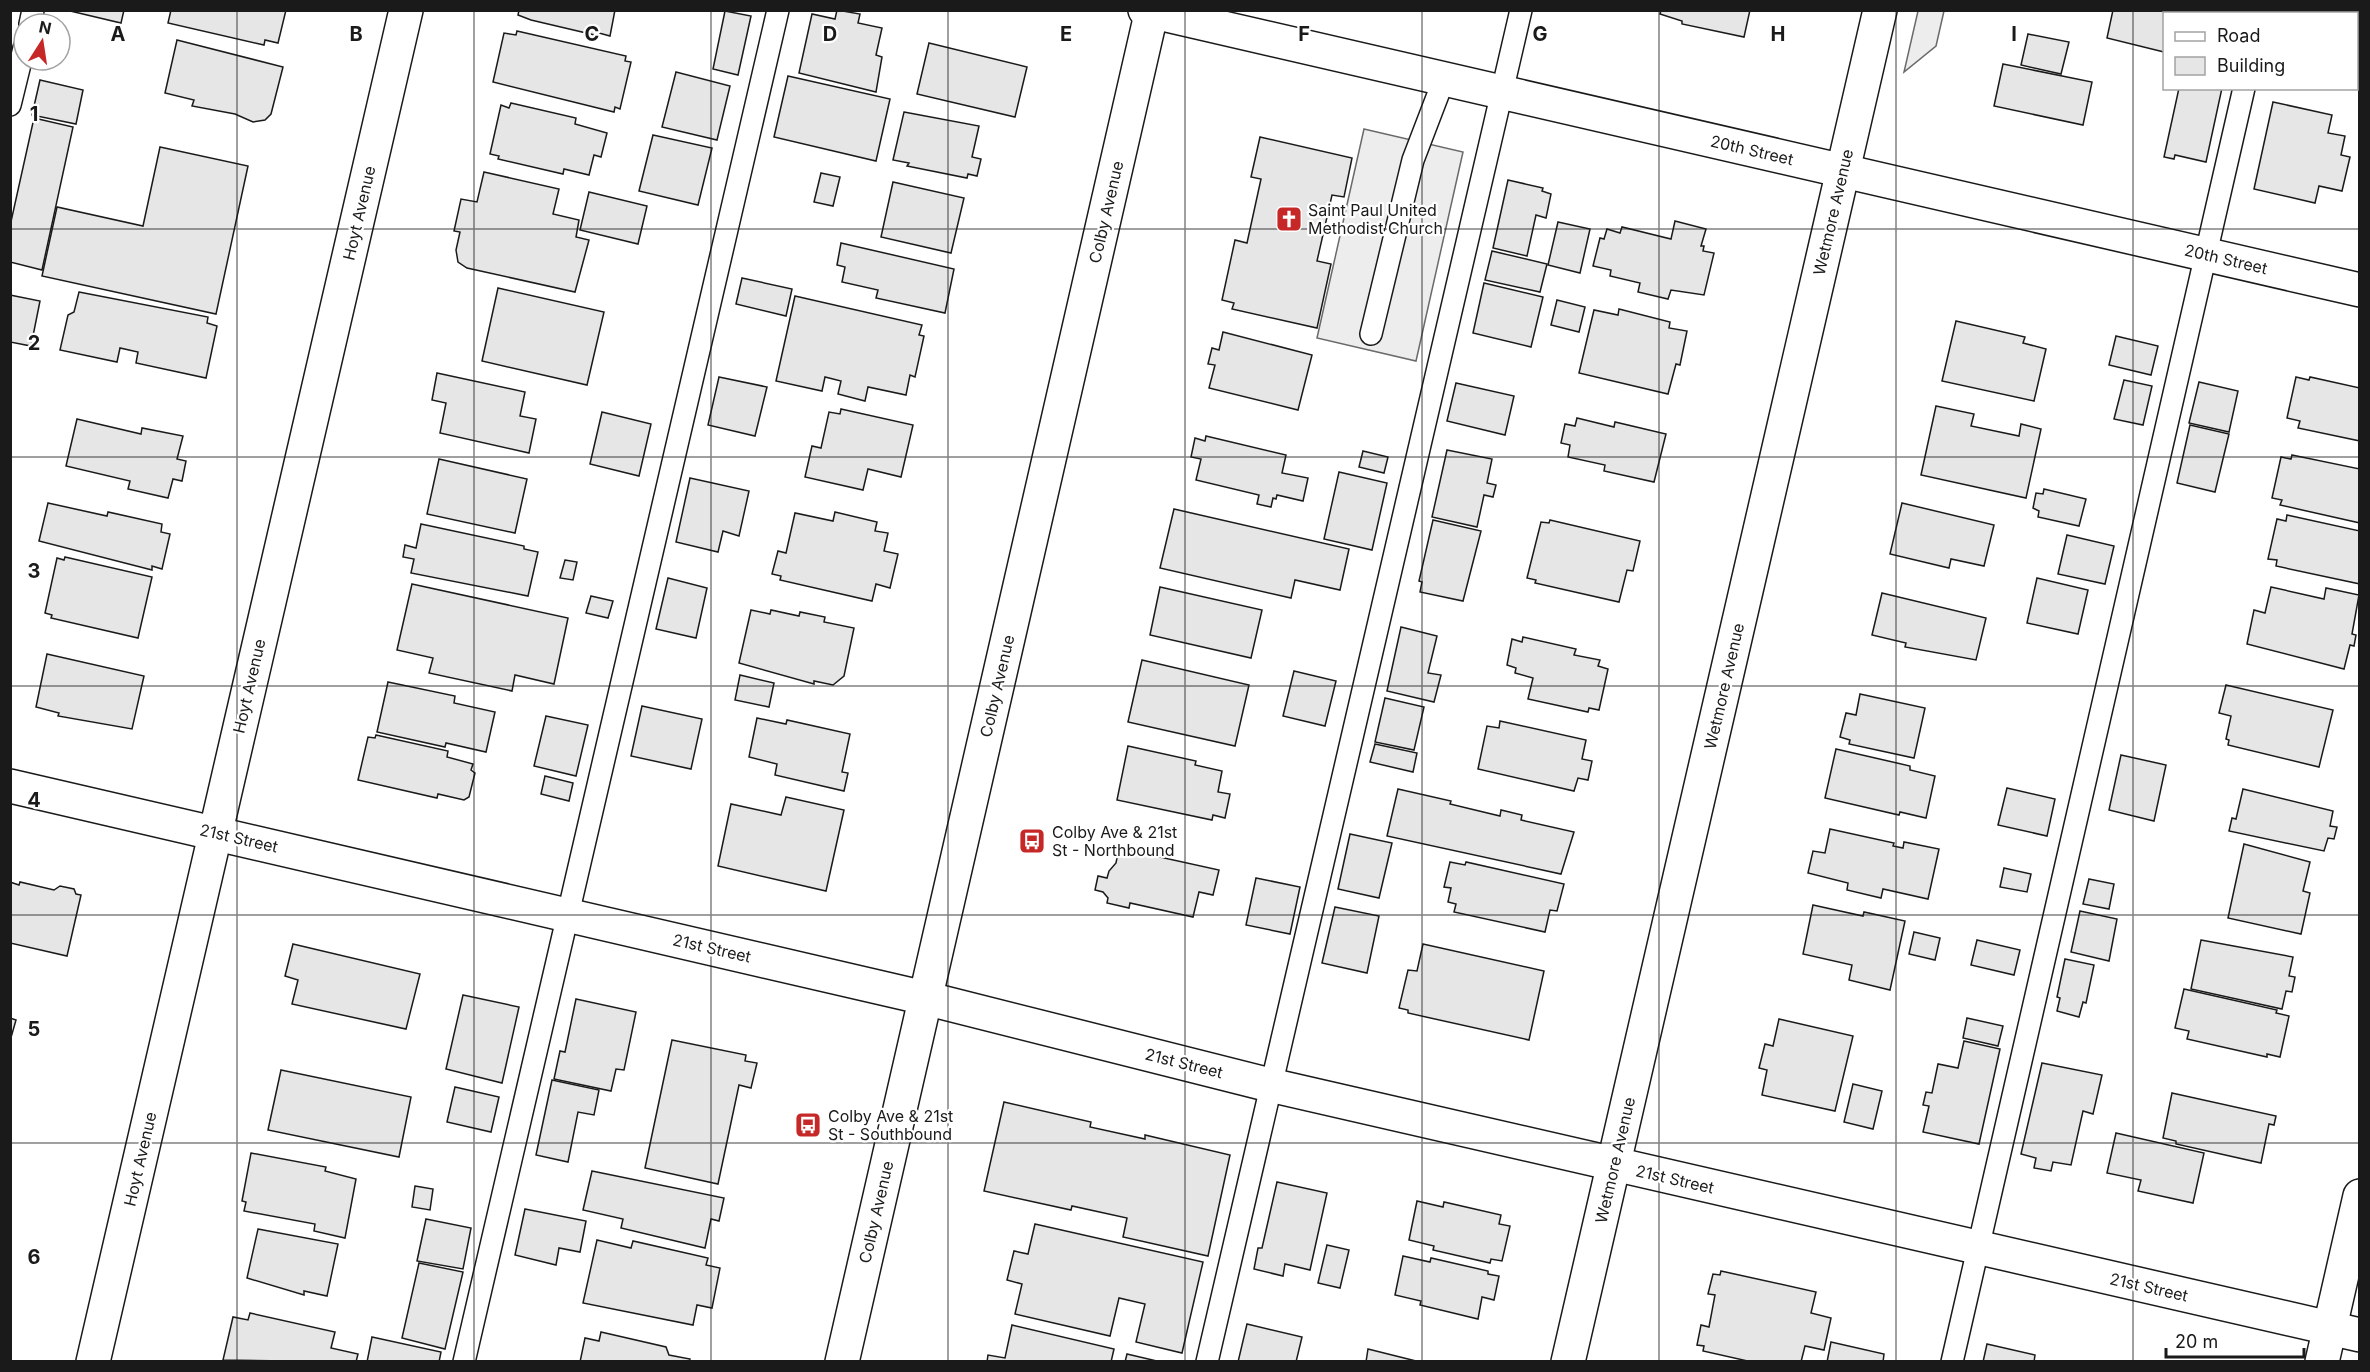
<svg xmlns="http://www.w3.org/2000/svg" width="2370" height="1372" font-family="Inter,sans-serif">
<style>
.parking{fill:#ededed;stroke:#6a6a6a;stroke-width:1.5}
.building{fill:#e6e6e6;stroke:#1a1a1a;stroke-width:1.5}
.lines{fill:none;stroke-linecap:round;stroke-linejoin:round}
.service-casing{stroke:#1a1a1a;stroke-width:24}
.minor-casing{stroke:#1a1a1a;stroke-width:36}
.tertiary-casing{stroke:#1a1a1a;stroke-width:36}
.secondary-casing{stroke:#1a1a1a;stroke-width:36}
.service{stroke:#fff;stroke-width:21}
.minor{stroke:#fff;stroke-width:33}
.tertiary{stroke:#fff;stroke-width:33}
.secondary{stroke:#fff;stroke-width:33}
.grid{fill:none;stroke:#1a1a1a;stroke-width:1.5;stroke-opacity:0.55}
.labels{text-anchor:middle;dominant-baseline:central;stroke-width:4.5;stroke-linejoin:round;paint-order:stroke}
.street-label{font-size:16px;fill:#1a1a1a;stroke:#fff}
.poi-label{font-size:16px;fill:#1a1a1a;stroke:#fff;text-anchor:start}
.grid-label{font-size:20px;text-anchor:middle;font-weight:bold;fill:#1a1a1a;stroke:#fff;stroke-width:4.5;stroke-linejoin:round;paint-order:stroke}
</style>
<rect width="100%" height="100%" fill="#fff"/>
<g class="parking">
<polygon points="1918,11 1944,11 1936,46 1904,72"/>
<polygon points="1364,129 1463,152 1416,361 1317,338"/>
</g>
<g class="building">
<polygon points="66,10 124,10 121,23"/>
<polygon points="171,10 286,10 278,43 265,40 264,45 168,23"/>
<polygon points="519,10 615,10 610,36 599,33 599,36 531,20 518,15"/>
<polygon points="837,10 860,14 858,23 882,28 876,55 882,57 876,92 799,73 812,14 835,19"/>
<polygon points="1661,10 1750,10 1744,37 1682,24 1682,21 1660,14"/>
<polygon points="2113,10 2204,10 2204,14 2164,14 2164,52 2107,38"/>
<polygon points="725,11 751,16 738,75 713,69"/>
<polygon points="517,31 626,56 625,61 631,62 620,109 615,107 614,112 493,82 504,33 516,35"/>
<polygon points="2028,34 2069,42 2061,74 2021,65"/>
<polygon points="177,40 283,67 271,114 265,120 253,122 235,114 192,106 194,100 165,93"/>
<polygon points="929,43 1027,67 1015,117 917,94"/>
<polygon points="2003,64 2092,82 2083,125 1994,106"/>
<polygon points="676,72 730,86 717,140 662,127"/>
<polygon points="788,76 890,99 876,161 774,137"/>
<polygon points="40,80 83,90 76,124 32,115"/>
<polygon points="2179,88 2222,88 2206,162 2175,155 2174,159 2164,157"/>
<polygon points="2273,102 2332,115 2328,133 2345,136 2341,155 2350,157 2342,191 2319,186 2315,203 2254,189"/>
<polygon points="511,103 576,118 575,124 607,133 601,157 594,155 589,175 564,169 563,174 498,159 499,156 490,154 501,105 509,108"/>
<polygon points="904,112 979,126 972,157 981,159 977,176 968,174 967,178 907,166 909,163 893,160"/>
<polygon points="34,118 73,127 42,270 10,262 10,226"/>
<polygon points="653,135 712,148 698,205 639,191"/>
<polygon points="1260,137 1352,158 1344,197 1332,195 1317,261 1331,264 1317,328 1232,309 1234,303 1222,300 1235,240 1247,243 1261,179 1251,177"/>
<polygon points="160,147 248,166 216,314 42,276 57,207 143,226"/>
<polygon points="484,172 559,189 553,214 579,220 576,237 589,240 575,292 467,268 458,262 456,250 460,232 454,231 461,199 477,202"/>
<polygon points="821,173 840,177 833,206 814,202"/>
<polygon points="1508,180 1543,188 1542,191 1551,194 1546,218 1536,215 1527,256 1493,248"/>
<polygon points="893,182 964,198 951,253 881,237"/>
<polygon points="589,192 647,206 638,244 580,230"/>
<polygon points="1675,221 1706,229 1701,246 1704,246 1703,251 1714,253 1704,295 1671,290 1668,299 1638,292 1640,283 1610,276 1611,270 1593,266 1600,238 1604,239 1607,229 1620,233 1622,227 1671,239"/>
<polygon points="1558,222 1590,229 1580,273 1548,265"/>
<polygon points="841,243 954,269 945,313 876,298 878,290 842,282 845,267 837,265"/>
<polygon points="1492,251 1547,264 1540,292 1485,280"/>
<polygon points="742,278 792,289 786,316 736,304"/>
<polygon points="1484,283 1543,297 1531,347 1473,333"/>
<polygon points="498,288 604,312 587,385 482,361"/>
<polygon points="79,292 208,317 207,323 217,326 206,378 136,363 138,352 120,348 117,362 60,350 68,315 74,312"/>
<polygon points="10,295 40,301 31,346 10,342"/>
<polygon points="795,296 922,325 919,335 924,336 915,377 910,375 906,395 868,387 865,401 838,394 841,381 825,377 822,391 776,381"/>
<polygon points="1557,300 1585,307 1579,332 1551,325"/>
<polygon points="1619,309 1670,322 1669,328 1687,331 1680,365 1676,364 1668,394 1579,373 1594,310 1618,315"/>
<polygon points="1956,321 2025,337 2023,343 2046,349 2034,401 1942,381"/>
<polygon points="1223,332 1312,355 1298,410 1209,388 1215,365 1208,364 1212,348 1219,350"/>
<polygon points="2116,336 2158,346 2151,375 2109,365"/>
<polygon points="437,373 525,392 520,416 536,419 529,453 440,433 446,403 432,400"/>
<polygon points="719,377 767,387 755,436 708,425"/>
<polygon points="2296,377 2309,380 2310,377 2360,388 2360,441 2298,428 2300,421 2287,418"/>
<polygon points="2124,380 2152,386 2143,425 2114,419"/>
<polygon points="2199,382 2238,391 2229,432 2189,423"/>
<polygon points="1456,383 1514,396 1505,435 1447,421"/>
<polygon points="1936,406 1974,414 1971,426 2019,436 2021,424 2041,429 2026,498 1921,475"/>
<polygon points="841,409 913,425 901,477 868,469 863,490 805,477 812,446 821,448 829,412 840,414"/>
<polygon points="602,412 651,424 639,476 590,464"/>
<polygon points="1577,418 1614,427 1615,422 1666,434 1654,482 1604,471 1605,465 1568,457 1570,445 1561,443 1565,424 1575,426"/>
<polygon points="77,419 141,434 142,428 183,436 177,459 186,461 182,481 173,479 168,498 128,489 130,481 66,466"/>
<polygon points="2190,425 2229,434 2215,492 2177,483"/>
<polygon points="1206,436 1286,455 1282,473 1308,478 1303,501 1277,495 1276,499 1273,498 1271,507 1257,504 1259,495 1196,480 1201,459 1191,457 1195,438 1205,441"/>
<polygon points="1447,450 1492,459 1487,483 1496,485 1493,497 1484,495 1477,527 1432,517"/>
<polygon points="1363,451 1388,457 1384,473 1359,467"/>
<polygon points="2292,455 2360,469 2360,523 2280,505 2282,500 2272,498 2281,457 2291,459"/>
<polygon points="439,459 527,479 515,533 427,514"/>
<polygon points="1339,472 1387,483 1372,550 1324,539"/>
<polygon points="690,478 749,491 739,536 723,531 718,552 676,542"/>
<polygon points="2044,489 2086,499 2079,526 2038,517 2039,511 2033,508 2036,493 2043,494"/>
<polygon points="48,503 107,516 108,512 162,524 161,532 170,534 162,569 152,566 152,570 39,541"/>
<polygon points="1902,503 1994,525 1984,566 1951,559 1949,568 1890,554"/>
<polygon points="1174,509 1349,549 1340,590 1295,580 1291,598 1160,568"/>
<polygon points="835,512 877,522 875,531 888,533 884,551 898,554 890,588 876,584 872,601 780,580 781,576 772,574 778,551 786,553 795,513 833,521"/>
<polygon points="2287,515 2360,531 2360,584 2276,566 2277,560 2268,559 2277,519 2286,521"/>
<polygon points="1433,520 1481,531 1463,601 1420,592 1422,582 1419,581"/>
<polygon points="1550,520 1640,541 1633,571 1627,570 1619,602 1535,583 1536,580 1527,578 1541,522 1549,523"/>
<polygon points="421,524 524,546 524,549 538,552 528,596 411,573 414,559 403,557 405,545 416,548"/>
<polygon points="2067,535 2114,546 2105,584 2058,574"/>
<polygon points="65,557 152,577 138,638 51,618 52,615 45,613 57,558 64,560"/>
<polygon points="565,560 577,562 573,580 560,578"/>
<polygon points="668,578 707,588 696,638 656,629"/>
<polygon points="2037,578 2088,590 2078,634 2027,623"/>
<polygon points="412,584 568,618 554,684 515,675 512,691 429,673 433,658 397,650"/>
<polygon points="1160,587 1262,610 1251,658 1150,635"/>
<polygon points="2271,587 2324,599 2326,588 2359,595 2352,634 2356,635 2354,646 2350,645 2344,669 2247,644 2254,610 2265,613"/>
<polygon points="1882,593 1986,618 1976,660 1905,647 1906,643 1872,635"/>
<polygon points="591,596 613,601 608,618 586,613"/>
<polygon points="751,610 770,614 771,610 799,616 800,612 825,617 824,622 854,628 844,676 833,685 814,681 814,684 739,663"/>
<polygon points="1401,627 1437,636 1428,673 1441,675 1434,702 1387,691"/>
<polygon points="1523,637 1576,649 1574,655 1600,660 1598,666 1608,669 1599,710 1589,708 1588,712 1528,699 1533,678 1515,673 1516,668 1507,665 1512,639 1522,642"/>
<polygon points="47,654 144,676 132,729 58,716 59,713 36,707"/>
<polygon points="1142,660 1249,685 1235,746 1128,722"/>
<polygon points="1294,671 1336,681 1325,726 1283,716"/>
<polygon points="740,675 774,683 769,707 735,700"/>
<polygon points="388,682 455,696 454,703 495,712 486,752 446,743 445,747 377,732"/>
<polygon points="2226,685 2333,710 2319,767 2228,745 2229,740 2226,739 2231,716 2219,713"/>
<polygon points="1860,694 1925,708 1914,758 1849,744 1850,740 1840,737 1846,713 1856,715"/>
<polygon points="1385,698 1424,707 1414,750 1375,742"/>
<polygon points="642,706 702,719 691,769 631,756"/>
<polygon points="546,716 588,725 576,776 534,766"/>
<polygon points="757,718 786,724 787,720 850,734 842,772 848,773 844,791 775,775 777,764 749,757"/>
<polygon points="1500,721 1586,740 1582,759 1592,761 1588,780 1578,778 1574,791 1478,769 1487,726 1499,728"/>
<polygon points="376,735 448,751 447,757 473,764 471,770 475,773 469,797 464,800 438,794 437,798 358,780 368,737 375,738"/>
<polygon points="1375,744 1417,753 1413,772 1370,762"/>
<polygon points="1128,746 1196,761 1195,765 1222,771 1218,792 1230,794 1225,818 1213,815 1212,820 1117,800"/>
<polygon points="1836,749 1910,766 1910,770 1935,776 1926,818 1900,812 1899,815 1825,798"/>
<polygon points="2121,755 2166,765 2154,821 2109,810"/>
<polygon points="545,776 573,783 569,801 541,794"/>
<polygon points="2007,788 2055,799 2047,836 1998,825"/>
<polygon points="1398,789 1451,801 1450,804 1500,816 1501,810 1522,815 1521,820 1574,832 1561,874 1387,836"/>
<polygon points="2243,789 2333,811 2330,826 2337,827 2334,839 2328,838 2324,851 2229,831 2232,818 2236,819"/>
<polygon points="786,797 844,810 826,891 718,866 731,804 781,815"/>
<polygon points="1830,829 1894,843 1893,846 1903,848 1904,842 1939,849 1928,899 1883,889 1881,898 1847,890 1848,883 1808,873 1813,851 1825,853"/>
<polygon points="1350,834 1392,843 1379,898 1338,889"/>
<polygon points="2244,844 2310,862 2303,891 2310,893 2301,934 2228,918"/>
<polygon points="1119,848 1219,870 1213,895 1199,892 1193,917 1130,903 1129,908 1107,903 1108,898 1103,892 1095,890 1098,876 1107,878 1109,871 1116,863"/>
<polygon points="1450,862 1465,865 1466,862 1564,884 1557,911 1550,910 1545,932 1454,912 1456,904 1448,902 1451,888 1444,887"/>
<polygon points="2004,868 2031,874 2027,892 2000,887"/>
<polygon points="1256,878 1300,887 1290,934 1246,925"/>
<polygon points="2089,879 2114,884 2109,909 2083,904"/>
<polygon points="10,882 19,885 20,882 54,890 60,886 74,889 76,894 81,895 67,956 10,943"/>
<polygon points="1813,905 1863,916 1864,912 1905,921 1890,990 1849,980 1852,965 1803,954"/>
<polygon points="1335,907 1379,916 1367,973 1322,963"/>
<polygon points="2080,911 2117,919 2109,961 2071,952"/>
<polygon points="1914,932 1940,938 1935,960 1909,954"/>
<polygon points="1977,940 2020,950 2014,975 1971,965"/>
<polygon points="2201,940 2293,957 2289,976 2295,977 2292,992 2286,991 2282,1009 2191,989"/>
<polygon points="293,944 420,974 406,1029 292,1004 298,980 285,976"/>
<polygon points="1423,944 1544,971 1529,1040 1408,1013 1408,1010 1399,1008 1408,970 1417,971"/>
<polygon points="2065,959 2094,965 2086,1003 2083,1002 2079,1017 2057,1011 2060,998 2057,997"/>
<polygon points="2184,989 2277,1010 2276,1013 2289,1016 2280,1057 2267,1054 2267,1057 2187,1039 2189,1031 2175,1028"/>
<polygon points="463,995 519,1007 502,1083 446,1069"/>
<polygon points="576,999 636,1012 624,1070 616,1069 611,1091 554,1079 560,1051 565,1052"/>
<polygon points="10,1018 16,1020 10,1041"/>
<polygon points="1967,1018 2003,1026 1998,1046 1963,1038"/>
<polygon points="1779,1019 1853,1036 1835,1111 1762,1095 1767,1070 1759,1068 1765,1044 1773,1046"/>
<polygon points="672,1040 746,1055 745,1061 757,1063 751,1088 739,1085 718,1184 645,1168"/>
<polygon points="1964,1041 2000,1049 1979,1144 1923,1132 1929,1106 1923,1105 1926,1092 1932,1093 1938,1064 1958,1068"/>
<polygon points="2042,1063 2102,1075 2093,1114 2083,1111 2071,1165 2053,1162 2051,1171 2034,1168 2036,1158 2021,1154"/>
<polygon points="281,1070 411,1097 399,1157 268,1130"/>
<polygon points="552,1080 599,1090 594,1115 578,1112 568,1162 536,1155"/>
<polygon points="1853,1084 1882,1091 1873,1129 1844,1122"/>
<polygon points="455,1087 499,1097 491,1132 447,1122"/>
<polygon points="2172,1093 2276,1116 2274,1125 2269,1124 2261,1163 2176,1144 2176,1141 2163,1138"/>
<polygon points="1004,1102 1091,1122 1090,1127 1145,1139 1145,1135 1230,1155 1208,1256 1123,1237 1127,1218 1072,1206 1071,1210 984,1191"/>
<polygon points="2116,1133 2204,1153 2193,1203 2138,1191 2141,1180 2107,1173"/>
<polygon points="251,1153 326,1167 325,1171 356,1179 345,1238 314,1231 315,1224 244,1211 246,1202 242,1201"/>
<polygon points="592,1171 724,1198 719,1221 711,1219 705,1248 621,1228 623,1219 583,1210"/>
<polygon points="1277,1182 1327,1193 1310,1270 1285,1264 1283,1276 1254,1269 1258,1248 1262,1248"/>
<polygon points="415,1186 433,1189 430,1210 412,1207"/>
<polygon points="1417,1201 1443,1207 1444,1202 1501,1215 1499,1224 1510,1226 1502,1261 1491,1259 1490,1263 1433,1250 1434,1246 1409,1240"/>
<polygon points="525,1209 586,1221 580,1252 559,1248 556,1265 515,1255"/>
<polygon points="426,1219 471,1228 463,1269 417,1261"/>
<polygon points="1035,1224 1203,1262 1182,1353 1136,1342 1145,1304 1119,1298 1110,1336 1015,1314 1022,1284 1007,1280 1014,1251 1028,1254"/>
<polygon points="258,1229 338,1244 327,1296 304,1291 304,1295 247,1278"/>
<polygon points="597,1240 631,1248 633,1241 708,1258 706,1265 720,1268 712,1308 697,1305 693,1325 583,1303"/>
<polygon points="1327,1245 1349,1250 1340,1288 1318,1283"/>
<polygon points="1403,1256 1430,1262 1431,1258 1488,1271 1488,1274 1499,1276 1494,1300 1482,1297 1478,1319 1420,1305 1421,1301 1395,1295"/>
<polygon points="419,1263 463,1272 445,1349 402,1338"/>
<polygon points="1721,1271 1816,1292 1811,1313 1831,1318 1824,1350 1805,1346 1801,1362 1752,1362 1703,1351 1704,1346 1697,1345 1701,1325 1709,1327 1715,1295 1708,1294 1713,1274 1720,1275"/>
<polygon points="250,1313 335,1332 331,1348 358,1354 356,1362 223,1360 233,1317 248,1320"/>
<polygon points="1247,1324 1302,1337 1296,1362 1238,1362"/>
<polygon points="1012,1325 1114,1349 1111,1362 987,1362 988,1355 1005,1358"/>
<polygon points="601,1332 666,1347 669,1355 690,1359 689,1362 580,1362 585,1338 599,1341"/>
<polygon points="372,1337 441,1352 439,1362 367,1362"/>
<polygon points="1831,1342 1884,1354 1883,1362 1827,1362"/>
<polygon points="1987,1344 2035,1355 2034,1362 1983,1362"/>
<polygon points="1368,1349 1420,1362 1366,1362"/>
<polygon points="1127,1354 1161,1362 1125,1362"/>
</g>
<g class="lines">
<defs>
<g id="service">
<polyline points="2261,14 2262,10"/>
<polyline points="30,24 33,10"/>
<polyline points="10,105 24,48"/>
<polyline points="1371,334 1413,160 1444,79"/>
<polyline points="464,1362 778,10"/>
<polyline points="1207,1362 1521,10"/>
<polyline points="1952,1362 2244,88"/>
</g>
<g id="minor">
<polyline points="1145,10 2360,290"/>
<polyline points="10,786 925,998 1270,1085 2360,1335"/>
<polyline points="2322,1362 2360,1196"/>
</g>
<g id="tertiary">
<polyline points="93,1362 406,10"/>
<polyline points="1568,1362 1880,10"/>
</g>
<polyline id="secondary" points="842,1362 1152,10"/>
</defs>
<use href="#service" class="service-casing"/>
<use href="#minor" class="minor-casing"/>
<use href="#tertiary" class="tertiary-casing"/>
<use href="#secondary" class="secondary-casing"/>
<use href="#service" class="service"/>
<use href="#minor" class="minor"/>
<use href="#tertiary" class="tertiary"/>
<use href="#secondary" class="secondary"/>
</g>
<path class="grid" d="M237,10v1352M474,10v1352M711,10v1352M948,10v1352M1185,10v1352M1422,10v1352M1659,10v1352M1896,10v1352M2133,10v1352M10,229h2350M10,457h2350M10,686h2350M10,915h2350M10,1143h2350"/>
<defs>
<symbol id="church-square" viewBox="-11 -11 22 22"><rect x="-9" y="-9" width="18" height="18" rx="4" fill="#c62828" stroke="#fff"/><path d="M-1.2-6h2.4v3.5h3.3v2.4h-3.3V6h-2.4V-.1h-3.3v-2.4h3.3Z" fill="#fff"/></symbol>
<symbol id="bus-square" viewBox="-11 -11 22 22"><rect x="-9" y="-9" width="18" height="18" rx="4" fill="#c62828" stroke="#fff"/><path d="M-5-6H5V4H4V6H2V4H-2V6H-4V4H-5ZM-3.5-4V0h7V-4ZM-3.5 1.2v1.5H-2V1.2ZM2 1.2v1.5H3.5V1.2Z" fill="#fff"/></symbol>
</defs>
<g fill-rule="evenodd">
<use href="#church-square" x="1274" y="204" width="30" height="30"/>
<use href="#bus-square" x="1017" y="826" width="30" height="30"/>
<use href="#bus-square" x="793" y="1110" width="30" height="30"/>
</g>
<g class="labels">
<g class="street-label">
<text transform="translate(1752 150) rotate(13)">20th Street</text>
<text transform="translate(1106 212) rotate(-77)">Colby Avenue</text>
<text transform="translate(1833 212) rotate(-77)">Wetmore Avenue</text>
<text transform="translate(359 213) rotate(-77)">Hoyt Avenue</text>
<text transform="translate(2226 259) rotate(13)">20th Street</text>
<text transform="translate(249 686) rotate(-77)">Hoyt Avenue</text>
<text transform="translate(997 686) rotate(-77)">Colby Avenue</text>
<text transform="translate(1724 686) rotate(-77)">Wetmore Avenue</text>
<text transform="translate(239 838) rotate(13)">21st Street</text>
<text transform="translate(712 948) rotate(13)">21st Street</text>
<text transform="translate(1184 1063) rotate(14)">21st Street</text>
<text transform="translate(140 1159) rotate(-77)">Hoyt Avenue</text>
<text transform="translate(1615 1160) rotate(-77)">Wetmore Avenue</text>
<text transform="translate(1675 1179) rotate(13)">21st Street</text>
<text transform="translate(876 1212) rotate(-77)">Colby Avenue</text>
<text transform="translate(2149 1287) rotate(13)">21st Street</text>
</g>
<g class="poi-label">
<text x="1308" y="210">Saint Paul United<tspan x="1308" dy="18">Methodist Church</tspan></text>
<text x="1052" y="832">Colby Ave &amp; 21st<tspan x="1052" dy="18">St - Northbound</tspan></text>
<text x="828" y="1116">Colby Ave &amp; 21st<tspan x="828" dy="18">St - Southbound</tspan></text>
</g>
</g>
<g class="grid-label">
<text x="118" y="41">A</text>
<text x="356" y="41">B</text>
<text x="592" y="41">C</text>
<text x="830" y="41">D</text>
<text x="1066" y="41">E</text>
<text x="1304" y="41">F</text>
<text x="1540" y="41">G</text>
<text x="1778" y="41">H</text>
<text x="2014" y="41">I</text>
<text x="34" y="121">1</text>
<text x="34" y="350">2</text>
<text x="34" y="578">3</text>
<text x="34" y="807">4</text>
<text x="34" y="1036">5</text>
<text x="34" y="1264">6</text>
</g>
<rect width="2370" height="1372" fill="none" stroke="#1a1a1a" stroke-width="24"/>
<rect x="2163" y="12" width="195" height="78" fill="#ffffff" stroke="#a3a3a3" stroke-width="1.5"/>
<rect x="2175" y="32" width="30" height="9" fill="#ffffff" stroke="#a3a3a3" stroke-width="1.5"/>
<text x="2217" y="42" font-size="18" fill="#1a1a1a">Road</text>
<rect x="2175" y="57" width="30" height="18" fill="#e6e6e6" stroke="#a3a3a3" stroke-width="1.5"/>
<text x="2217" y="72" font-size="18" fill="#1a1a1a">Building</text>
<g transform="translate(42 42) rotate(12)"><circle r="28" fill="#ffffff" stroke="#a3a3a3" stroke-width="1.5"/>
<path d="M0-4.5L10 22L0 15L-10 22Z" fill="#c62828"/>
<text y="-9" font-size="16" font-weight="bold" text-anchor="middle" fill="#1a1a1a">N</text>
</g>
<path d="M2166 1348v9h138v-9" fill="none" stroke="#1a1a1a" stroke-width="3"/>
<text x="2175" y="1348" font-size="18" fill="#1a1a1a" stroke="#ffffff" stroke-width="4.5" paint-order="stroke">20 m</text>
</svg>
